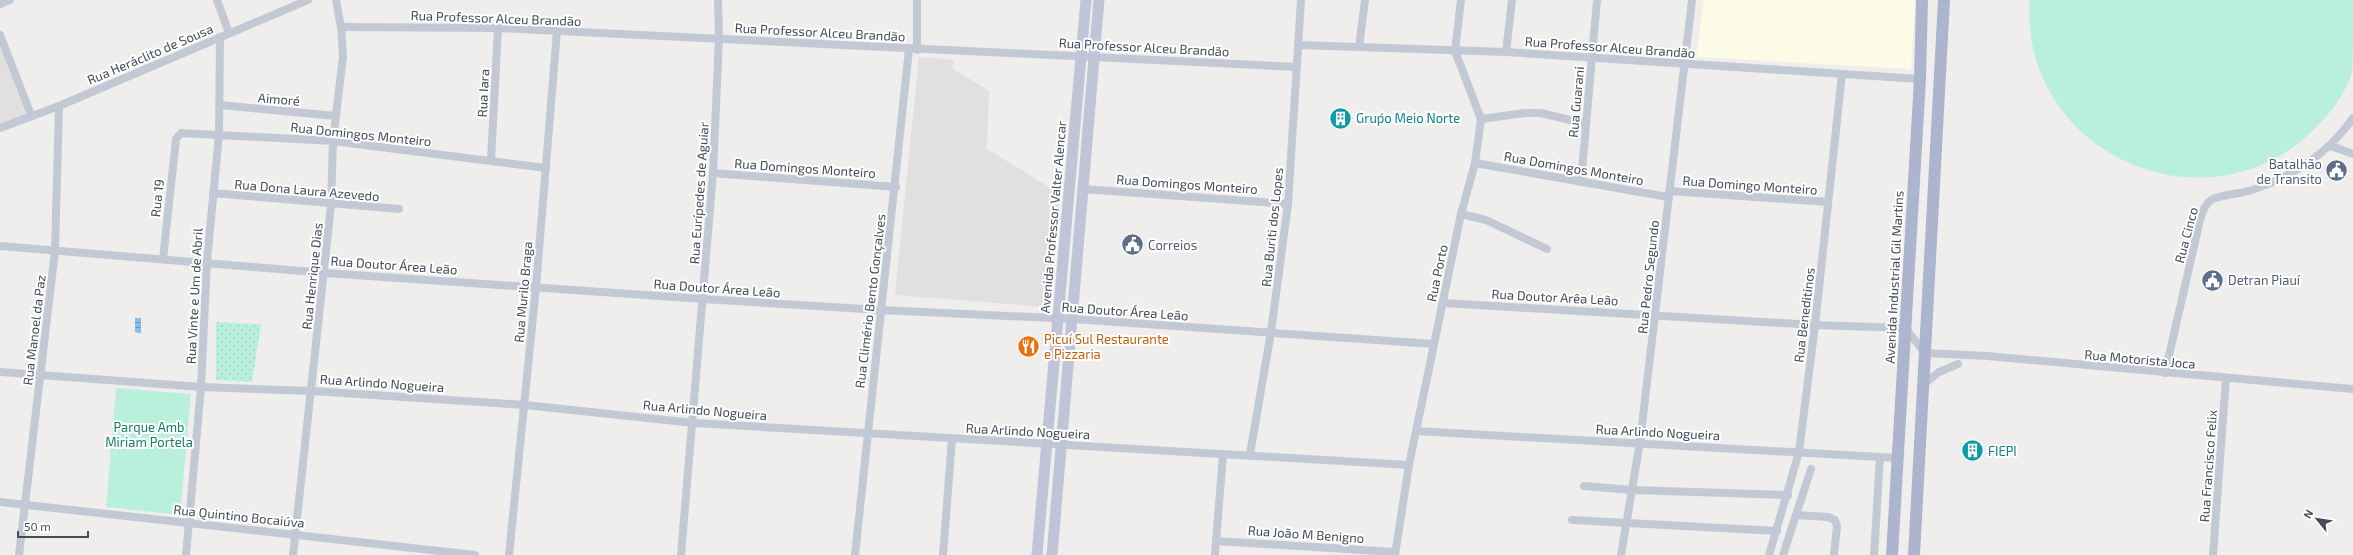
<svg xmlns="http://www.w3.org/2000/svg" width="2353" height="555" font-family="'Exo 2',sans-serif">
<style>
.commercial{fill:#fcfbe5}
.education{fill:#e1dfdf}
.grass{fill:url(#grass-dots)}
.park{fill:#b9f0dc}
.water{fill:url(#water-rules)}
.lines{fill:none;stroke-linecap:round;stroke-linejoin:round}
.minor{stroke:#c3c8d5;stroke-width:8}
.secondary{stroke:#bfc5d7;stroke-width:11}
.primary{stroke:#acb4ce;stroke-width:12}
.labels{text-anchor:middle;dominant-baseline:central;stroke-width:4;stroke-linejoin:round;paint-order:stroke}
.street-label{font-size:13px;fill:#454b5b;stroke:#fff}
.culture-label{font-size:13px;fill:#0d838f;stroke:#fff;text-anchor:start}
.service-label{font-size:13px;fill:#4e5e75;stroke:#fff;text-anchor:start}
.food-label{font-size:13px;fill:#c56008;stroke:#fff;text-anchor:start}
.park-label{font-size:13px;fill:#147f64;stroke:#fff}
</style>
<defs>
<pattern id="grass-dots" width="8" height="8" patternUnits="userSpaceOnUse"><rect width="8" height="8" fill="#b9f0dc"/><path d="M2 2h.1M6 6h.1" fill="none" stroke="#a0cfbf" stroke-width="1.8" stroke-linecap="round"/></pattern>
<pattern id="water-rules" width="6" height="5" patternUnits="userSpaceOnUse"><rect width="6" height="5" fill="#85beee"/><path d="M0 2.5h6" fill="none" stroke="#6f9cc4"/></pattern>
</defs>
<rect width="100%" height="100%" fill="#f0eeed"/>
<polygon class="commercial" points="1704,0 1915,0 1911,69 1696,57"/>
<g class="education">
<polygon points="0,45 26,115 0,124"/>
<polygon points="919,57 954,60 952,68 989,91 987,149 1059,193 1048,307 895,295"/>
</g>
<polygon class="grass" points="216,322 261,324 252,382 216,380"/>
<g class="park">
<path d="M2030,0h323c0,15 0,61 -1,73 -9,27 -30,51 -52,69 -112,88 -281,2 -270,-142z"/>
<polygon points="116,388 191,394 180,515 106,507"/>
</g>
<polygon class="water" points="135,318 141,318 141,333 135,332"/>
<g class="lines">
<g class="minor">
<polyline points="217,0 229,33"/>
<polyline points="917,0 917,50"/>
<polyline points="0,4 10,0"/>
<polyline points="341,27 498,28 1297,67"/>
<polyline points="0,35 31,115"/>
<polyline points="1299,45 1506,52 1920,79"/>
<polyline points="1359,47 1365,0"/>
<polyline points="1506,52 1512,0"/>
<polyline points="220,105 336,116"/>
<polyline points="1481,119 1525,113 1541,113 1586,124"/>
<polyline points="0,128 59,106 308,0"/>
<polyline points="2331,146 2353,154"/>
<polyline points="491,160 498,28"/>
<polyline points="1475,163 1668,197"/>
<polyline points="713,173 896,187"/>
<polyline points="1581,182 1597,0"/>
<polyline points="1083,189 1288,204"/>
<polyline points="1669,191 1828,202"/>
<polyline points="213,193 399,209"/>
<polyline points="1461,214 1486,220 1547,249"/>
<polyline points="0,246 325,273 703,299 881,310 1073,319 1434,344"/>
<polyline points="163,259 176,139 181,133 333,141 546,168"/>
<polyline points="1443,303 1815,325 1905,328 1925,353 1987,356 2353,389"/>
<polyline points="0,372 201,387 312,391 525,405 694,423 1409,465"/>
<path d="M2165,373l35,-153c2,-8 5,-17 13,-21 11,-5 27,-5 39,-9 42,-14 76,-36 101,-72"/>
<polyline points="1923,385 1939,372 1958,364"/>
<polyline points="1416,431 1898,458"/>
<polyline points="1250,454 1271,332 1288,204 1301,0"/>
<polyline points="1584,486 1632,490 1788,495"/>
<polyline points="0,502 475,555"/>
<polyline points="1796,515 1828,517 1835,520 1837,526 1834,555"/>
<polyline points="1572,520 1777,531"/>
<polyline points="1216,541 1395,552"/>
<polyline points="19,555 55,251 59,106"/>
<polyline points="186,555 201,387 207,261 219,134 220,37"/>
<polyline points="293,555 331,205 333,141 343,56 341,27 336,0"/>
<polyline points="509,555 536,287 557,31"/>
<polyline points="681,555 713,173 719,38 718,0"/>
<polyline points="855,555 909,49"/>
<polyline points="943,555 952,439"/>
<polyline points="1215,555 1223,454"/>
<polyline points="1395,555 1409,465 1461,214 1475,163 1481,119 1455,51 1461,0"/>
<polyline points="1621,555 1640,442 1692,0"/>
<polyline points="1769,555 1799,452 1815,325 1842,74"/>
<polyline points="1783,555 1811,469"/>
<polyline points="1874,555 1880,457"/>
<polyline points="2213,555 2226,378"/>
</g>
<g class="secondary">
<polyline points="1037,555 1086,0"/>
<polyline points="1052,555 1099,0"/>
</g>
<g class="primary">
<polyline points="1892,555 1920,79 1922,0"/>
<polyline points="1914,555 1944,0"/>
</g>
</g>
<defs>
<symbol id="building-disc" viewBox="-11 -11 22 22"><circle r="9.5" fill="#0f9aa8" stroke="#fff"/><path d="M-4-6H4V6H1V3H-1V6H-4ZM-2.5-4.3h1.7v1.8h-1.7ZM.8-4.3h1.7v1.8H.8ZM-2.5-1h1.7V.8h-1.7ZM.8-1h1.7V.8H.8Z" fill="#fff"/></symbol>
<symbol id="civic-disc" viewBox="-11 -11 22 22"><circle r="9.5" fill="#5c6f8a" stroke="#fff"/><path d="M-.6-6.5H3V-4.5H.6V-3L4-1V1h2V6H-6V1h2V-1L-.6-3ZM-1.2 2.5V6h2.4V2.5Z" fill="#fff"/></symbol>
<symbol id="restaurant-disc" viewBox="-11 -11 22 22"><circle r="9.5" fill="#e8710a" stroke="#fff"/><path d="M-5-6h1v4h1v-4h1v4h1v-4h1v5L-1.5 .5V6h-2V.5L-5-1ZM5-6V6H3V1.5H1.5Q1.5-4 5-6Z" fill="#fff"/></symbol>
</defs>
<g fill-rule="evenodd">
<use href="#building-disc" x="1328" y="106" width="25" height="25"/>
<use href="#civic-disc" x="2324" y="158" width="25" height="25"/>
<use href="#civic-disc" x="1120" y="232" width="25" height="25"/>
<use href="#civic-disc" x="2200" y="268" width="25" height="25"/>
<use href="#restaurant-disc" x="1016" y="334" width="25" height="25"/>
<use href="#building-disc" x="1960" y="438" width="25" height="25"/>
</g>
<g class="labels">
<g class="street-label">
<text transform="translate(496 18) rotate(2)">Rua Professor Alceu Brandão</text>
<text transform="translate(820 32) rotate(3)">Rua Professor Alceu Brandão</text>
<text transform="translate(1144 47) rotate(3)">Rua Professor Alceu Brandão</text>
<text transform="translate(1610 47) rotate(4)">Rua Professor Alceu Brandão</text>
<text transform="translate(150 54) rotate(-23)">Rua Heráclito de Sousa</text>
<text transform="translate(483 93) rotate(-87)">Rua Iara</text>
<text transform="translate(279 99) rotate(5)">Aimoré</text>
<text transform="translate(1576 102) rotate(-85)">Rua Guarani</text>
<text transform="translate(361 134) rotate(6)">Rua Domingos Monteiro</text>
<text transform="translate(805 168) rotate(4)">Rua Domingos Monteiro</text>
<text transform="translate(1574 168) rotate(10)">Rua Domingos Monteiro</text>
<text transform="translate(1187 184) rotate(4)">Rua Domingos Monteiro</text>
<text transform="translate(1750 185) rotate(4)">Rua Domingo Monteiro</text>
<text transform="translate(307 190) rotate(5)">Rua Dona Laura Azevedo</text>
<text transform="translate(699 193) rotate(-86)">Rua Eurípedes de Aguiar</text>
<text transform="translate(157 198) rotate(-84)">Rua 19</text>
<text transform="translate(1053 217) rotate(-85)">Avenida Professor Valter Alencar</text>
<text transform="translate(1272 227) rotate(-84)">Rua Buriti dos Lopes</text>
<text transform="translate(2186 235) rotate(-75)">Rua Cinco</text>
<text transform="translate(394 265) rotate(4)">Rua Doutor Área Leão</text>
<text transform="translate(1437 273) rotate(-78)">Rua Porto</text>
<text transform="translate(312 276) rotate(-84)">Rua Henrique Dias</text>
<text transform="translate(1648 277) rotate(-84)">Rua Pedro Segundo</text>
<text transform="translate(1894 277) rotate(-87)">Avenida Industrial Gil Martins</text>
<text transform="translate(717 288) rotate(4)">Rua Doutor Área Leão</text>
<text transform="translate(523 292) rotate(-85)">Rua Murilo Braga</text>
<text transform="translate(194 296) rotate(-87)">Rua Vinte e Um de Abril</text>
<text transform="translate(1555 297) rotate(3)">Rua Doutor Arêa Leão</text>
<text transform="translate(870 301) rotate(-83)">Rua Climério Bento Gonçalves</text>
<text transform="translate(1125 311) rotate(4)">Rua Doutor Área Leão</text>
<text transform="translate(1804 315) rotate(-83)">Rua Beneditinos</text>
<text transform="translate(34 330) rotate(-83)">Rua Manoel da Paz</text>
<text transform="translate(2140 359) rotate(5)">Rua Motorista Joca</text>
<text transform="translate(382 383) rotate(4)">Rua Arlindo Nogueira</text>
<text transform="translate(705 410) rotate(5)">Rua Arlindo Nogueira</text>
<text transform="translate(1028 431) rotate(3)">Rua Arlindo Nogueira</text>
<text transform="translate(1658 432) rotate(3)">Rua Arlindo Nogueira</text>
<text transform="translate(2208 466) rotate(-86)">Rua Francisco Felix</text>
<text transform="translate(239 516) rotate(6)">Rua Quintino Bocaiúva</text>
<text transform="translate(1306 534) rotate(4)">Rua João M Benigno</text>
</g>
<g class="culture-label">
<text x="1356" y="118">Gruṕo Meio Norte</text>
<text x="1988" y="451">FIEPI</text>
</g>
<g class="service-label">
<text x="2322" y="164" text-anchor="end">Batalhão<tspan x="2322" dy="15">de Transito</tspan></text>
<text x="1148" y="245">Correios</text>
<text x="2228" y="280">Detran Piauí</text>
</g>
<g class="food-label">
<text x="1044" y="339">Picuí Sul Restaurante<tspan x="1044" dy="15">e Pizzaria</tspan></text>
</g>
<g class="park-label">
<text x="149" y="427">Parque Amb<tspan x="149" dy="15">Miriam Portela</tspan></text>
</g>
</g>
<g transform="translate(2317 519) rotate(300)" stroke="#ffffff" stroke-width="3" paint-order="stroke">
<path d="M0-3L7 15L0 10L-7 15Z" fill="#454b5b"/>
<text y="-6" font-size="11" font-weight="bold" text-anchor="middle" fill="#454b5b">N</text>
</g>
<path d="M18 531v6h70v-6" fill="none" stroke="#454b5b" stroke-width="2"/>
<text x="24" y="531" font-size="12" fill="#454b5b" stroke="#ffffff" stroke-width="3" paint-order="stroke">50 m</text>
</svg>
